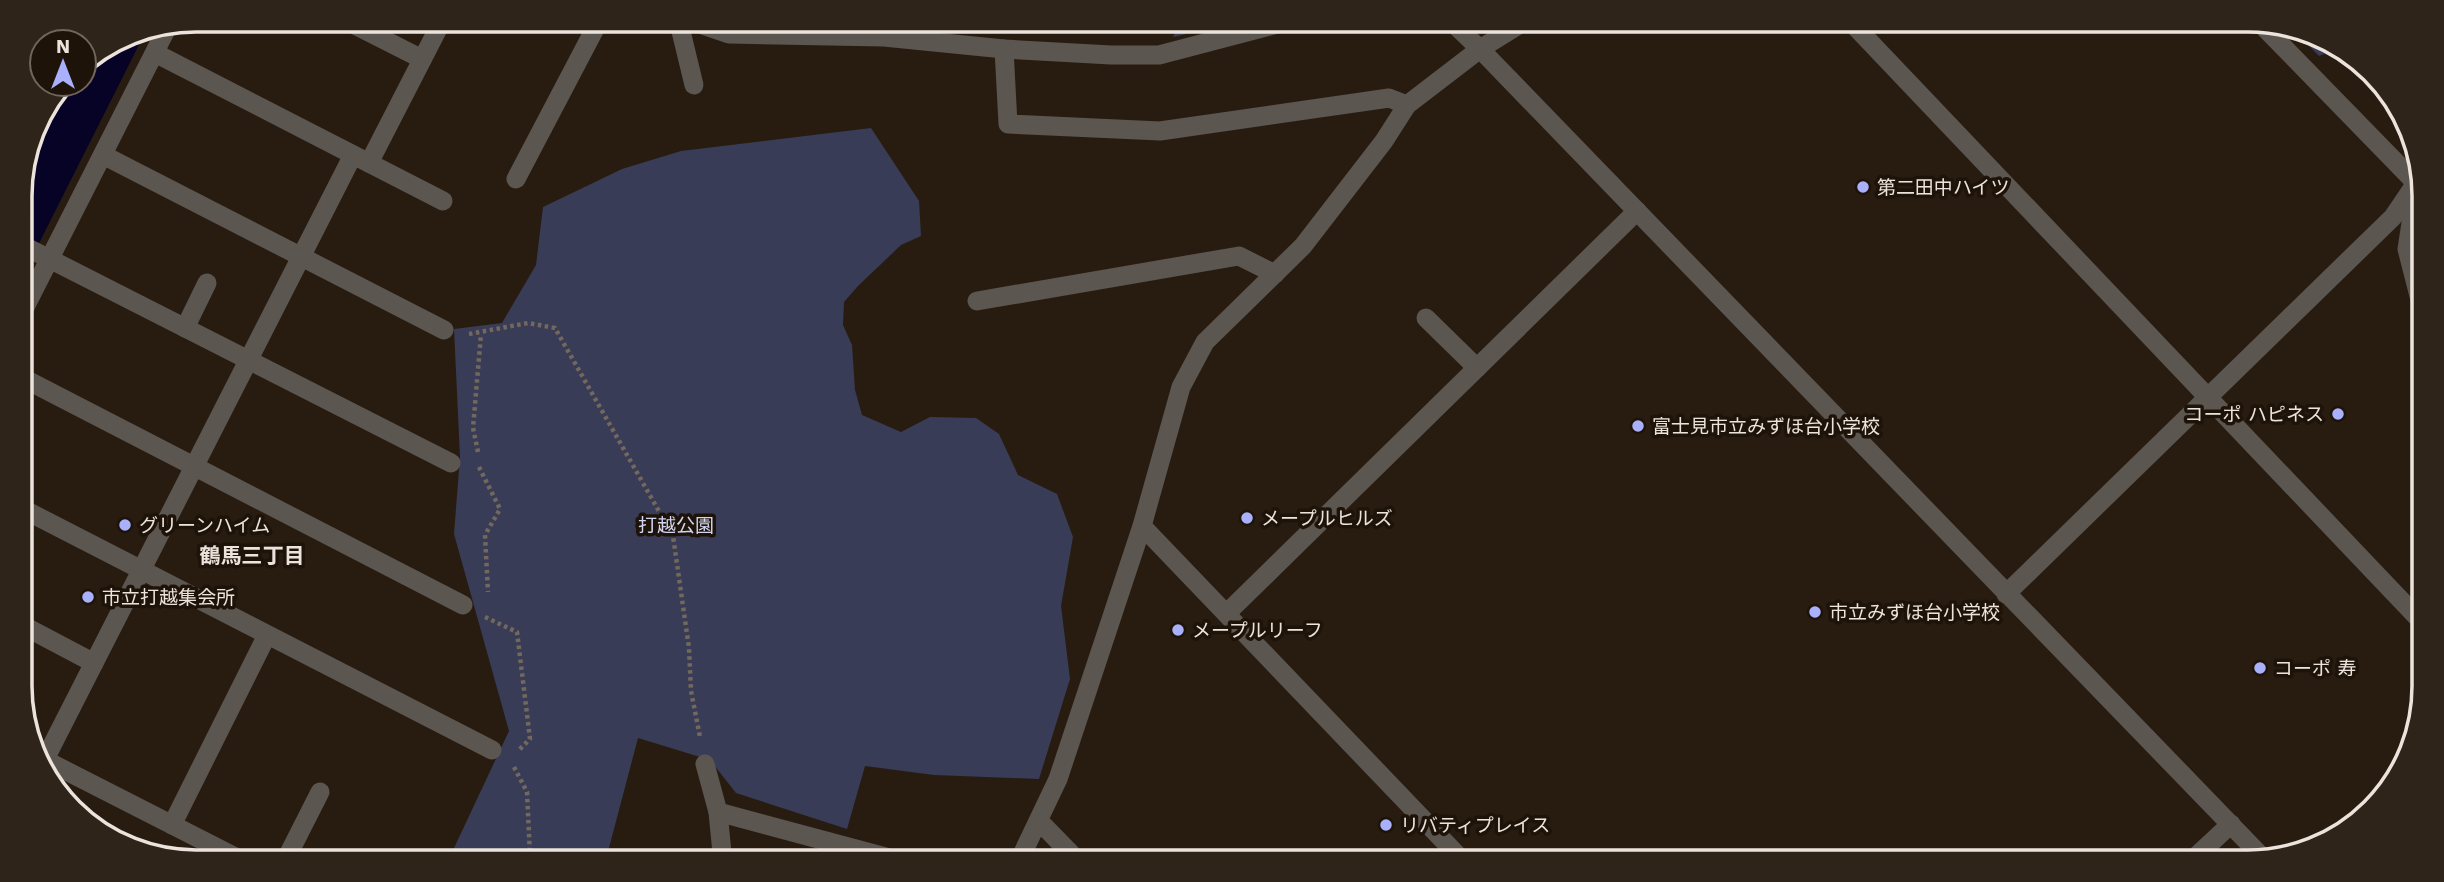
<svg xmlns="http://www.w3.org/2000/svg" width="2444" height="882" font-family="'Work Sans','Noto Sans JP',sans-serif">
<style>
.green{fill:#393c56}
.water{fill:#070326}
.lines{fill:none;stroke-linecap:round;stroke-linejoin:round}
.path{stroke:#73685e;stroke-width:4.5;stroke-dasharray:3.5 3.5;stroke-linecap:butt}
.service{stroke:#5c5651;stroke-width:19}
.minor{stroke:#5c5651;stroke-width:19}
.tertiary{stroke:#5c5651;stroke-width:19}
.poi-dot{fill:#a9b0fc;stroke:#1e1308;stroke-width:2.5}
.labels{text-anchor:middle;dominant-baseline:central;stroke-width:7;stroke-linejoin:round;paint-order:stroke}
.poi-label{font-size:19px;fill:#ece3dc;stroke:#1e1308;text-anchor:start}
.park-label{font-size:19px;fill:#d2d6f3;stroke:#1e1308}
.neighbourhood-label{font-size:21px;font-weight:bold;fill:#ece3dc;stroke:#1e1308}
.rim{fill:none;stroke:#ece3dc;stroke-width:3.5}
</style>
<rect width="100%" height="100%" fill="#281c11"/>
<g class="green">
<polygon points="1182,19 1253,19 1173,37"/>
<polygon points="2290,26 2305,28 2336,49 2319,56"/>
<polygon points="871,128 919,201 921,236 901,245 858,286 844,302 843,325 852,345 855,390 862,415 901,432 930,417 976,418 999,434 1018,475 1057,494 1073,537 1061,606 1070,679 1039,779 934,775 865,766 847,829 736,793 710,760 638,738 605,863 447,863 509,731 454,534 460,457 454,329 502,323 536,265 543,207 622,169 681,151"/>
</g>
<polygon class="water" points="147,29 20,281 20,183 70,84 84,84 84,60 128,33"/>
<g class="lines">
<g class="path">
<polyline points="469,334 528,323 555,328 673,536 689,648 691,691 700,737"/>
<polyline points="478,452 473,428 481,334"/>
<polyline points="479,467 500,509 485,535 488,592"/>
<polyline points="485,617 517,632 530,739 518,751"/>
<polyline points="514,767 527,792 530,855 527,863"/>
</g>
<g class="service">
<polyline points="678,19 694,85"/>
<polyline points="369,163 443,201"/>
<polyline points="516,179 600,19"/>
<polyline points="1426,318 1477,368"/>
<polyline points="185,328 207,283"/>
<polyline points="22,625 94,663"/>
<polyline points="284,863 320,792"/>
</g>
<g class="minor">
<polyline points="343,19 422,59"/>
<polyline points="605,19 625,23 643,19"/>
<polyline points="685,19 729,34 884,37 1004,49 1111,55 1159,55 1296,19"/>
<polyline points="1443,19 1455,25 1480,49 2265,860"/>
<polyline points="2258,21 2416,183"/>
<polyline points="1004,49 1008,124 1160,131 1389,98 1407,105"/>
<polyline points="155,53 369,163 443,19"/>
<polyline points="103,155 444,330"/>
<polyline points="2420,165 2407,249 2421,304"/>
<polyline points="20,244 451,463"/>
<polyline points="977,301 1239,256 1275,274"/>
<polyline points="20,317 169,24"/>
<polyline points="21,377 463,605"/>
<polyline points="21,508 492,750"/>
<polyline points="1142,526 1465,863"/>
<polyline points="2006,594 2393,217 2416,183"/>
<polyline points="1228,612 1637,211"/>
<polyline points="41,758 247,863"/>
<polyline points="43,763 353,155"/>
<polyline points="705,764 718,812 723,863"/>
<polyline points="718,812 908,863"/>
<polyline points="1039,821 1080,863"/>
<polyline points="172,825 267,635"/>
<polyline points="2190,862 2231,824"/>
<polyline points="1018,863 1058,779 1142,526 1181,387 1205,342 1303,246 1384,141 1407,105 1480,49 1528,19"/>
</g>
<polyline class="tertiary" points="1848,19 2417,617"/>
</g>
<g class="poi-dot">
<circle cx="1863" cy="187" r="7"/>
<circle cx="2338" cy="414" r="7"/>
<circle cx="1638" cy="426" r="7"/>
<circle cx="1247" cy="518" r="7"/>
<circle cx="125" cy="525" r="7"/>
<circle cx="88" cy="597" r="7"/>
<circle cx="1815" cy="612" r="7"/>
<circle cx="1178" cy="630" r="7"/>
<circle cx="2260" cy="668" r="7"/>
<circle cx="1386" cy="825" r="7"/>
</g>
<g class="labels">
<g class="poi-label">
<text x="1877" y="187">第二田中ハイツ</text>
<text x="2324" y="414" text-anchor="end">コーポ ハピネス</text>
<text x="1652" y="426">富士見市立みずほ台小学校</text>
<text x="1261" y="518">メープルヒルズ</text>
<text x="139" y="525">グリーンハイム</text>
<text x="102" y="597">市立打越集会所</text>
<text x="1829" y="612">市立みずほ台小学校</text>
<text x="1192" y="630">メープルリーフ</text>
<text x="2274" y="668">コーポ 寿</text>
<text x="1400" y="825">リバティプレイス</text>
</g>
<g class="park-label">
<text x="676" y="525">打越公園</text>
</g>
<g class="neighbourhood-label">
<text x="252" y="555">鶴馬三丁目</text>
</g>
</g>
<path d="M0 0H2444V882H0ZM196 32H2248A164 164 0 0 1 2412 196V686A164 164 0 0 1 2248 850H196A164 164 0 0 1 32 686V196A164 164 0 0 1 196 32Z" fill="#2e2419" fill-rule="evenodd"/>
<path class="rim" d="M196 32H2248A164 164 0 0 1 2412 196V686A164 164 0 0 1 2248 850H196A164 164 0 0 1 32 686V196A164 164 0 0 1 196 32Z"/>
<g transform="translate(63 63)"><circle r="33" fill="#1e1308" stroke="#70665d" stroke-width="2"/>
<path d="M0-5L12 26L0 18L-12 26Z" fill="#a9b0fc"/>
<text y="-10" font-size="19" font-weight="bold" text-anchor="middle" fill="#ece3dc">N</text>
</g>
</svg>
